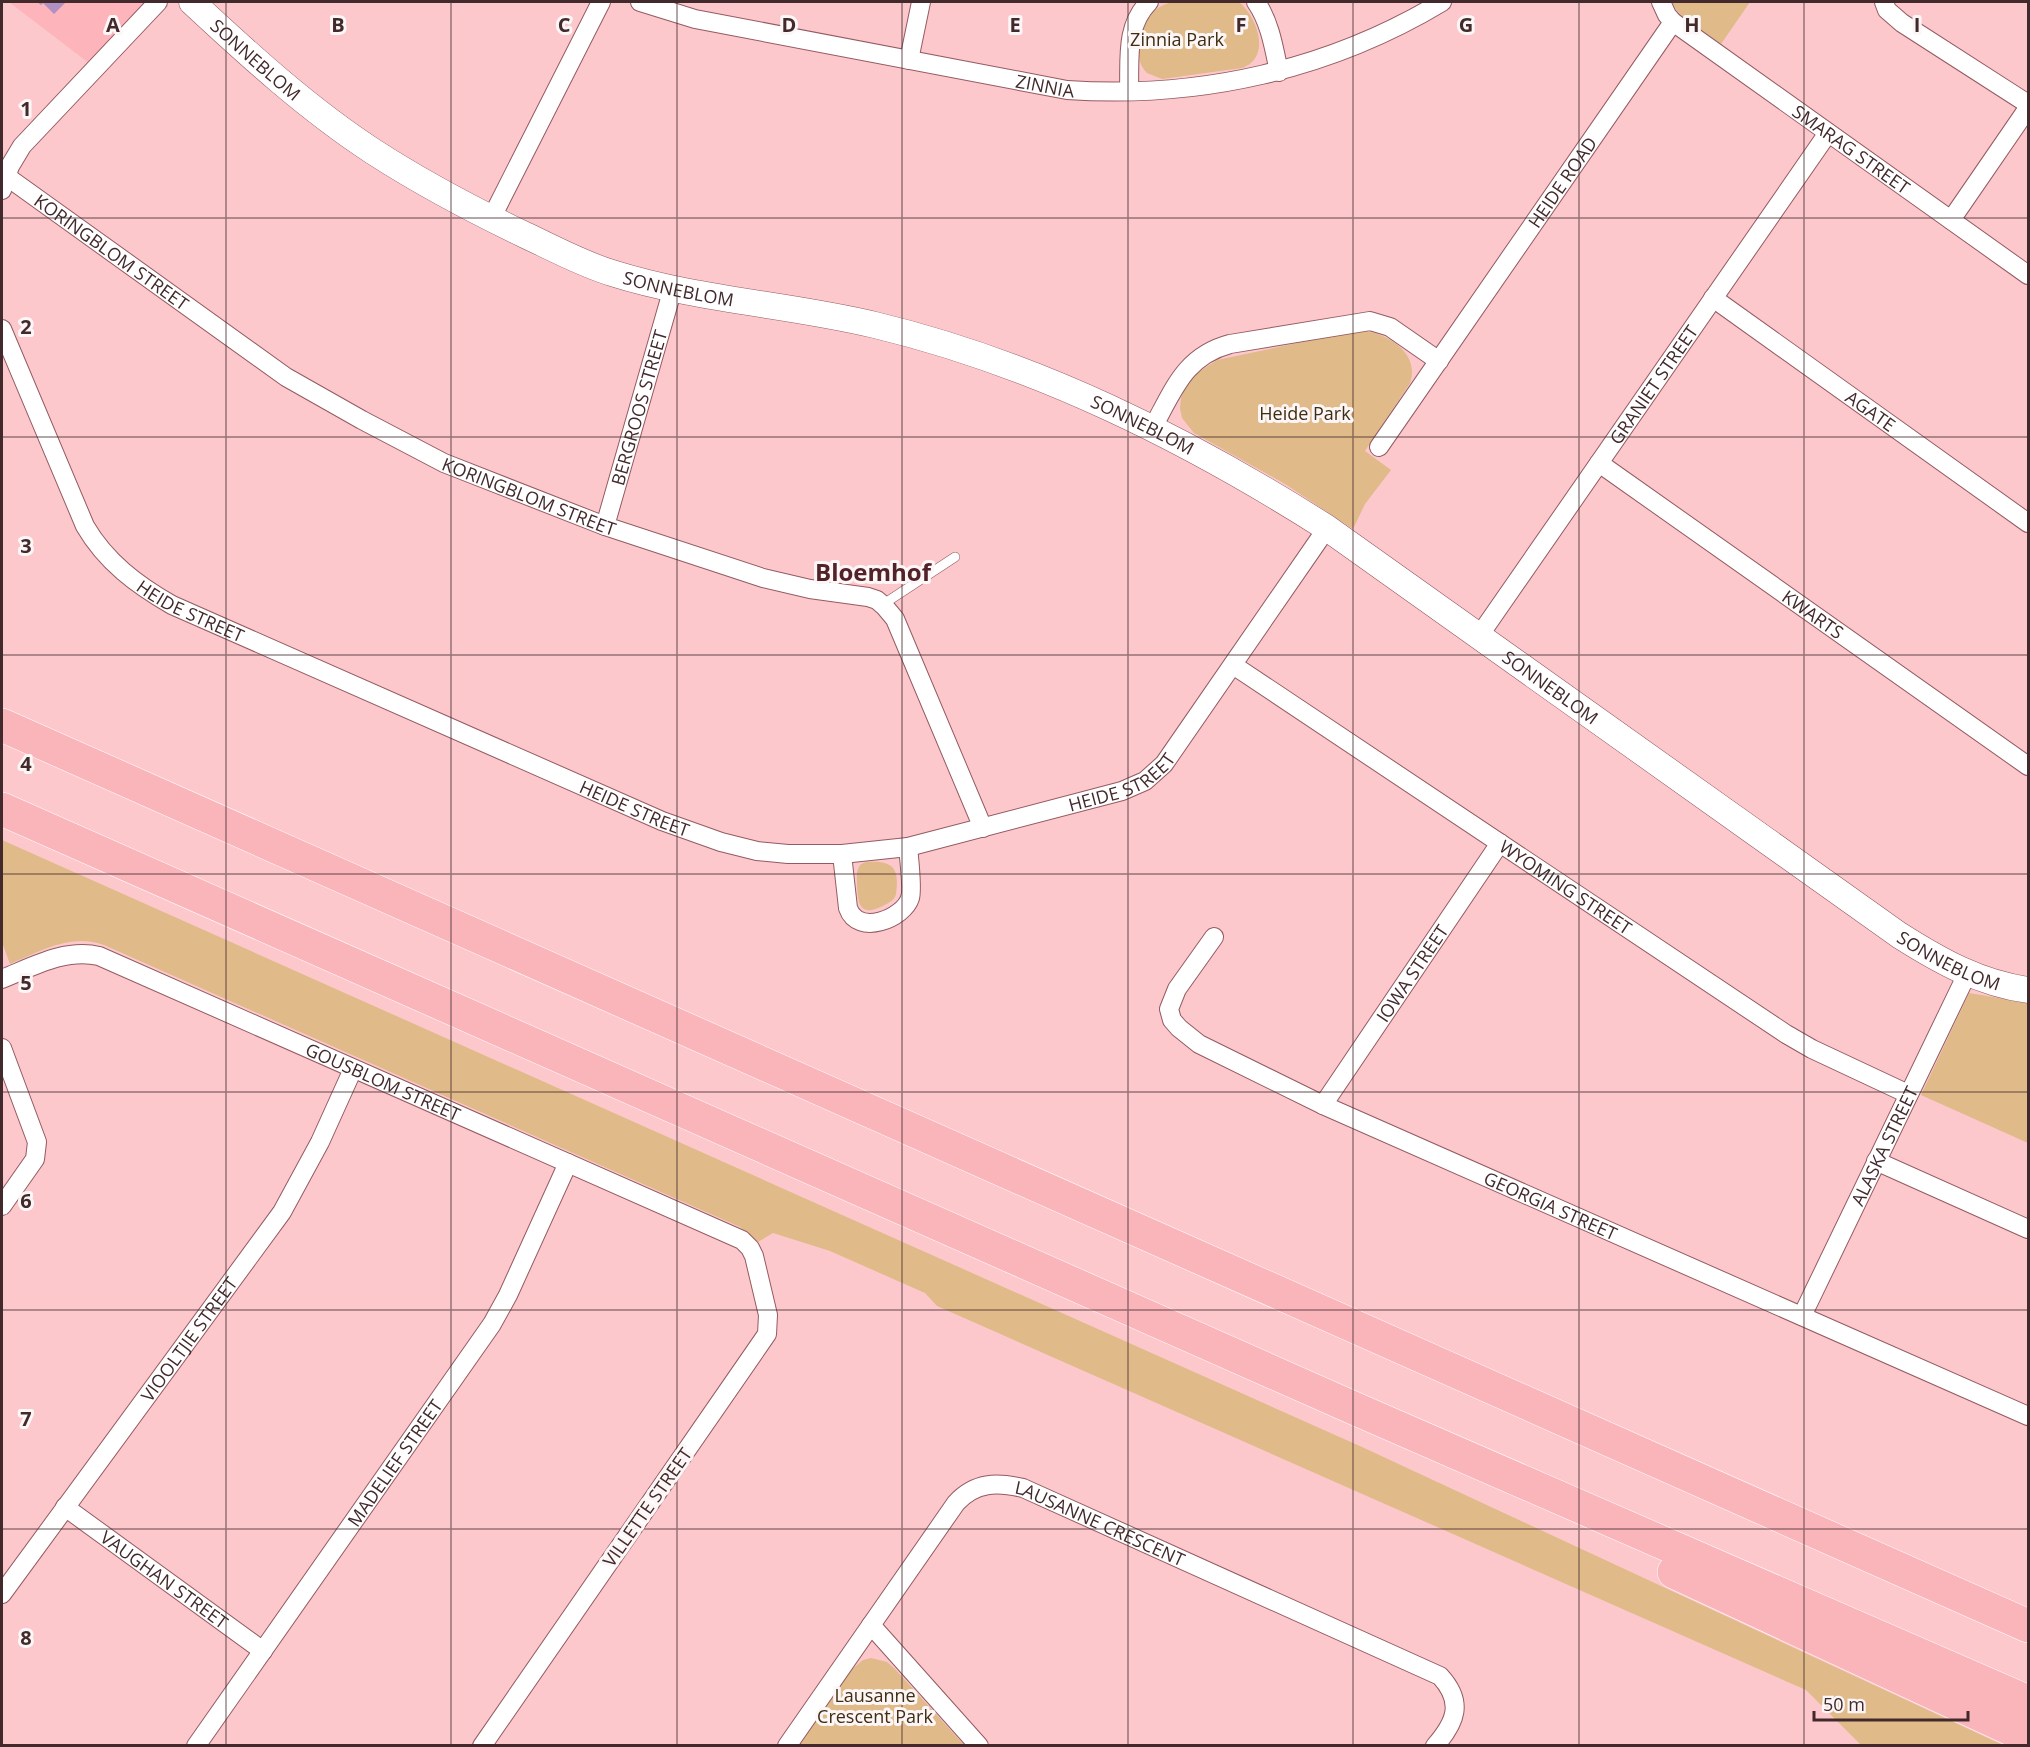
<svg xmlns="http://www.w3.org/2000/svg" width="2030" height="1747" font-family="'Open Sans',sans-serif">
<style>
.built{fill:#fdb5bb}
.green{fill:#e0ba88}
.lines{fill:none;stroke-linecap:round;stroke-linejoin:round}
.lane-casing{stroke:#935b61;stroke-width:10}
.street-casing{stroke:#935b61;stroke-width:20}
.secondary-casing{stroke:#935b61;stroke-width:27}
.highway-casing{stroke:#fff;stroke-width:34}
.lane{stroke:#fff;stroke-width:9}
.street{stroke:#fff;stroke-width:18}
.secondary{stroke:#fff;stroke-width:26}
.highway{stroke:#fab5bb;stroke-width:33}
.wall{fill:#b090c2}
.grid{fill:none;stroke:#422a2c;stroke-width:1.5;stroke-opacity:0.55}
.labels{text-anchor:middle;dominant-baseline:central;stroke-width:6;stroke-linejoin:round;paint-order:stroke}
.park-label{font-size:18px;fill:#3f2d12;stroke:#fdf6f7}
.street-label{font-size:18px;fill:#422a2c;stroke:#fdf6f7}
.district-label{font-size:24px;font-weight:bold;fill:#532128;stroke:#fdf6f7}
.grid-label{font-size:20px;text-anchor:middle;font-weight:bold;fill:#422a2c;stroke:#fdf6f7;stroke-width:6;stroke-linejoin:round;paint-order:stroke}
</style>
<rect width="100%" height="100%" fill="#fcc8cc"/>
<polygon class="built" points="9,2 143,2 150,8 94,67"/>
<g class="green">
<path d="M1173,2h66c18,15 33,55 3,66l-80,11 -15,-6c-8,-8 -8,-15 -8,-26 1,-22 11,-40 34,-45z"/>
<path d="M1672,2h78l-29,42c-16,-12 -42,-24 -49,-42z"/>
<path d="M1367,331c24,5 53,24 43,52l-45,68 26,19 -26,34 -12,25 -68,-45 -91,-51 -12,-15 -2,-10 1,-10 3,-8 13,-17 20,-13 133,-28z"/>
<path d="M2,840l1360,607 641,298h-142l-55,-55 -869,-384 -12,-13 -95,-42 -57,-18 -15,9 -18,-15 -636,-282c-33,-12 -63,6 -94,19l-8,-22z"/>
<path d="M866,862c26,-2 34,5 30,32 -1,6 -8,9 -13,12 -23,11 -25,-1 -26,-21 0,-5 -1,-13 2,-18 2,-4 3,-3 7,-5z"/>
<polygon points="1969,993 2028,1003 2028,1143 1921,1095"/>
<polygon points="871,1658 887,1662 894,1668 964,1745 799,1746 850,1671 863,1660"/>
</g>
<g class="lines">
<defs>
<polyline id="lane" points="882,605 955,557"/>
<g id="street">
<path id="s1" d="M640,2l55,17 372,71c132,9 262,-20 375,-88"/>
<path d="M1256,2c14,20 18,46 23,70"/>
<polyline points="1884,2 1887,10 1902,23 2028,104"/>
<path id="s2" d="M1673,22l355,253"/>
<polyline points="909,60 921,2"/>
<path d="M1129,91c1,-32 -4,-65 20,-89"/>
<path id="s3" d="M6,176l280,201 76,43 82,43 161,63 158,52 47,11 58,8 9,3 8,7 10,12 88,209"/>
<polyline points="2,190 10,166 22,146 158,2"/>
<polyline points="491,219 601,2"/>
<polyline points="1951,220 2028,108"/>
<path id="s4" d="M1713,298l315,225"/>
<path id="s5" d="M2,329l83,197c21,36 52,59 87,79l490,216 59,21 36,9 31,3h54l66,-7 214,-56 23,-10 19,-17 163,-236"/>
<path d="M1153,427c21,-38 32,-71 77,-83l140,-23 20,6 49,34"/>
<path id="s6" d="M1379,447l294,-425 -6,-7 -6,-13"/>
<path id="s7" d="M1599,463l429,303"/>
<path id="s8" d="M605,526l68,-238"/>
<path id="s9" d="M1479,636l349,-503"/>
<path id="s10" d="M1233,665l553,369 26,15 96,45"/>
<path d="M842,854l6,54c10,29 56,10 62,-10 3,-8 -1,-40 -2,-51"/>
<path id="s11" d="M1214,937l-37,52 -8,20 3,11 7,8 20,16 124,61 705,311"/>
<path id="s12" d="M2,979c30,-12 63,-31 97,-23l643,284 8,8 4,8 14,59 -1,19 -285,412"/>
<polyline points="2,1048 37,1142 35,1159 2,1206"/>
<path id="s13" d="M1323,1105l177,-262"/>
<polyline points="1876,1161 2028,1229"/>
<path id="s14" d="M1802,1316l165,-342"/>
<path id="s15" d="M65,1507l198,144"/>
<path id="s16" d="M2,1594l280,-382 38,-70 33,-73"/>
<polyline points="871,1625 979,1746"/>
<path id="s17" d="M196,1746l296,-422 16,-29 60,-132"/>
<path id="s18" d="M787,1746l169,-243c19,-21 41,-21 67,-15l417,188c24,26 16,46 -5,70"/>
</g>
<g id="secondary">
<path id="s19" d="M192,2c57,53 116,107 182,150 48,31 99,58 151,83 28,13 57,29 87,38 85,27 176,31 263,52 162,39 312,114 452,203l572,407c41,26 80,48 129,55"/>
</g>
<g id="highway">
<polyline points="2,725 2028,1626"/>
<polyline points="2,809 1349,1406 2028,1702"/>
<polyline points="1674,1572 2028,1737"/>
</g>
</defs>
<use href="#lane" class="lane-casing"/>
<use href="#street" class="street-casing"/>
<use href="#secondary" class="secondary-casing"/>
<use href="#highway" class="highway-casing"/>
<use href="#lane" class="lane"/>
<use href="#street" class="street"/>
<use href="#secondary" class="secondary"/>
<use href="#highway" class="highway"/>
</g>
<polygon class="wall" points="37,2 66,2 54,14 43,3 41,5"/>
<path class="grid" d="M226,2v1744M451,2v1744M677,2v1744M902,2v1744M1128,2v1744M1353,2v1744M1579,2v1744M1804,2v1744M2,218h2026M2,437h2026M2,655h2026M2,874h2026M2,1092h2026M2,1310h2026M2,1529h2026"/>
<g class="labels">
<g class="park-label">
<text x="1177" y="39">Zinnia Park</text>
<text x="1305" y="413">Heide Park</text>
<text x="875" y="1695">Lausanne<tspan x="875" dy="21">Crescent Park</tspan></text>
</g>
<g class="street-label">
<text stroke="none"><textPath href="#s19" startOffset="86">SONNEBLOM</textPath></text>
<text stroke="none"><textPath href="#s1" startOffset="414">ZINNIA</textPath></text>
<text stroke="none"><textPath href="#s2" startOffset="219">SMARAG STREET</textPath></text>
<text stroke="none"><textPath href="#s6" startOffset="322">HEIDE ROAD</textPath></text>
<text stroke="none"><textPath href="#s3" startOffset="130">KORINGBLOM STREET</textPath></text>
<text stroke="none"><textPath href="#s19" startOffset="572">SONNEBLOM</textPath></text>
<text stroke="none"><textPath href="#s9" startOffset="306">GRANIET STREET</textPath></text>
<text stroke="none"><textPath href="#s8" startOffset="123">BERGROOS STREET</textPath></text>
<text stroke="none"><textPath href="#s4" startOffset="194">AGATE</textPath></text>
<text stroke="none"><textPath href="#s19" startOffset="1058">SONNEBLOM</textPath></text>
<text stroke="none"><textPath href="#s3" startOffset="616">KORINGBLOM STREET</textPath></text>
<text stroke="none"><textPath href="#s5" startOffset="352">HEIDE STREET</textPath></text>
<text stroke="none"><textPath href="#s7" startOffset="262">KWARTS</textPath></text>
<text stroke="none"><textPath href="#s19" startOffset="1544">SONNEBLOM</textPath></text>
<text stroke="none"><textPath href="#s5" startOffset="1344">HEIDE STREET</textPath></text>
<text stroke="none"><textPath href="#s5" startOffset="838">HEIDE STREET</textPath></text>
<text stroke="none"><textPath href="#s10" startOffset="400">WYOMING STREET</textPath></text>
<text stroke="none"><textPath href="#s19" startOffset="2028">SONNEBLOM</textPath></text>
<text stroke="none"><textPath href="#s13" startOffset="159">IOWA STREET</textPath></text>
<text stroke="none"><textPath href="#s12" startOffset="412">GOUSBLOM STREET</textPath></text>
<text stroke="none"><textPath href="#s14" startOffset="189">ALASKA STREET</textPath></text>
<text stroke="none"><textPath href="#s11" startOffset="520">GEORGIA STREET</textPath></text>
<text stroke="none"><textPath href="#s16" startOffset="316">VIOOLTJIE STREET</textPath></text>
<text stroke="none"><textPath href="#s17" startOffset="346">MADELIEF STREET</textPath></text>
<text transform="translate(647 1507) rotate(-55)">VILLETTE STREET</text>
<text stroke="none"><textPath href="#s18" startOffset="453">LAUSANNE CRESCENT</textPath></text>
<text stroke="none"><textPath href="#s15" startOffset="123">VAUGHAN STREET</textPath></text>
</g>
<g class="district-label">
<text x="873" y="571">Bloemhof</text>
</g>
</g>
<g class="grid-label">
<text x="113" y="32">A</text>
<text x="338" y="32">B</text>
<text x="564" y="32">C</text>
<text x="789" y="32">D</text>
<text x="1015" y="32">E</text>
<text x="1241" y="32">F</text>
<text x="1466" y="32">G</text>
<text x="1692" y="32">H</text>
<text x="1917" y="32">I</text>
<text x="26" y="116">1</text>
<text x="26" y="334">2</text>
<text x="26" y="553">3</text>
<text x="26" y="771">4</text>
<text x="26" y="990">5</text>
<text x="26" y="1208">6</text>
<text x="26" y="1426">7</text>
<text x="26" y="1645">8</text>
</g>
<rect width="2030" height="1747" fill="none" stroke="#422a2c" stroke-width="6"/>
<path d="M1814 1711v9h154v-9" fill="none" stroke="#422a2c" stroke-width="3"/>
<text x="1823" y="1711" font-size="18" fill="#422a2c" stroke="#fdf6f7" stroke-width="4.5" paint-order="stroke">50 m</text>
</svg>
